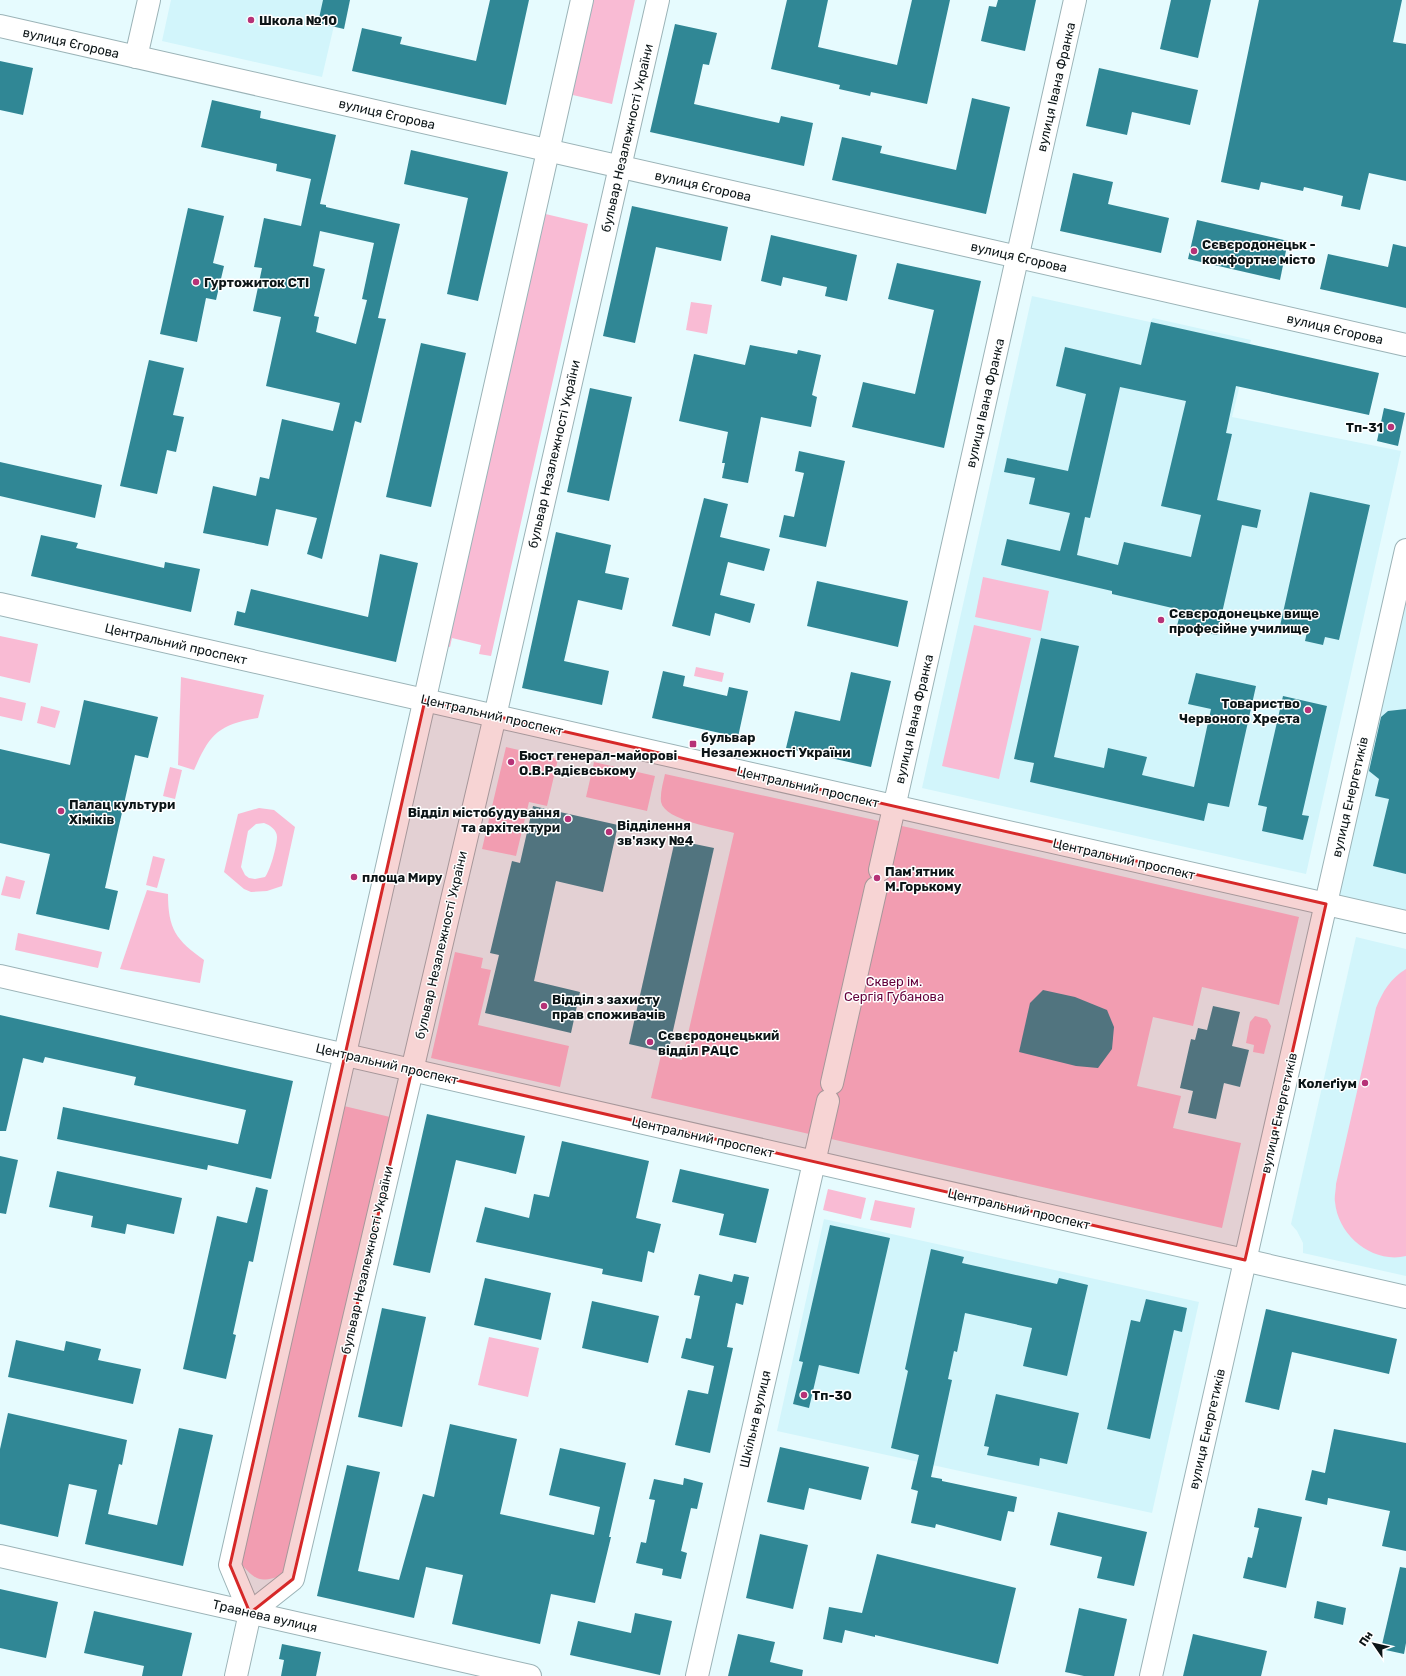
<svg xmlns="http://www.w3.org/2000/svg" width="1406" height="1676" font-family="Rubik,sans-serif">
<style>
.built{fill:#d2f5fb}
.green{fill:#f9bbd4;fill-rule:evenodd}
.building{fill:#308795;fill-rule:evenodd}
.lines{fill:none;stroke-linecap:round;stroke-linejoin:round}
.minor-casing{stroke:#9bb3b7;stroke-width:24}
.minor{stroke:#fff;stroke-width:22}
.marked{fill:#d62828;fill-opacity:0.2;stroke:#d62828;stroke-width:3;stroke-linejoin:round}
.poi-dot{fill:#b63277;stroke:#fff;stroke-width:1.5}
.labels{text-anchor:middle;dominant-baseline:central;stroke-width:3;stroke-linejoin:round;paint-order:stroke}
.poi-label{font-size:13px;font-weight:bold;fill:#0c1517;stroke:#fff;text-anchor:start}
.street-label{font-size:13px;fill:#0c1517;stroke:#fff}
.park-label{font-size:13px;fill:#63013b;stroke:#fff}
</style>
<rect width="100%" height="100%" fill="#e6fbfe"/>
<g class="built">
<polygon points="171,0 340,0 322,77 162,41"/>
<polygon points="1032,296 1150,322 1153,318 1251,340 1232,417 1401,451 1306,874 922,788"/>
<polygon points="1406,596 1406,914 1338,898"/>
<polygon points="1356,937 1406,949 1406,1276 1303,1253 1303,1243 1297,1231 1291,1224"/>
<polygon points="824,1219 1199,1302 1152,1513 777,1431"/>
</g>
<g class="green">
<polygon points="585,0 635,0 612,104 564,93"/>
<polygon points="537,212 588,224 491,656 479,654 481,645 452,638 450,647 439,644"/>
<polygon points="691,302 712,305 707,334 686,330"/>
<polygon points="983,577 1049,591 1041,631 975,617"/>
<polygon points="974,625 1031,638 999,779 942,766"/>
<polygon points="0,636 38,644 30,683 0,676"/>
<polygon points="696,667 724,673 722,682 694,676"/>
<path d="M181,677l83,18 -6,23c-40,7 -48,16 -64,52l-16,-5z"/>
<polygon points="0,697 26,703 22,721 0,716"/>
<polygon points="41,706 60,711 55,728 37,723"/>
<polygon points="506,747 558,759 547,806 529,802 516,856 482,849"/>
<polygon points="594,762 655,776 647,811 586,797"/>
<polygon points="170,767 182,770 175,799 163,796"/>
<path d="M665,774l246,54 388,89 -20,88 -77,-18 -9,39 -40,-9 -16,69 44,10 -8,32 68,15 -19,85 -571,-130 10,-43 21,5 52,-227c-16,-5 -69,-12 -73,-31 -1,-9 2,-19 4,-28z"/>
<path d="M259,808l15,2 21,17 -13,59 -15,5 -16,1 -7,-3 -20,-17 14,-58zM264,823c6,2 13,7 13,14 0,9 -7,34 -12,40l-10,2 -6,-1 -4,-3 -4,-8 7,-36 8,-7z"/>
<polygon points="153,856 165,859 157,888 146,885"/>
<polygon points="6,876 25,881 20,899 1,895"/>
<path d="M147,890l21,4c0,35 8,46 36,66l-4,23 -80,-14z"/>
<polygon points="18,933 102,952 98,968 15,950"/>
<polygon points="455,952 483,958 481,968 491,970 478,1025 569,1046 560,1087 431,1058"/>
<path d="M1406,969v287c-33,8 -68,-20 -71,-54 -1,-5 1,-12 1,-18l40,-176c7,-17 14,-29 30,-39z"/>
<polygon points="1255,1016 1267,1019 1271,1026 1264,1054 1253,1052 1254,1045 1246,1043 1250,1022"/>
<path d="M344,1106l46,11 -104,458c-25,6 -27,9 -45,-11z"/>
<polygon points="828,1189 866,1198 861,1219 823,1210"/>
<polygon points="875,1200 915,1208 911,1228 870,1220"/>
<polygon points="489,1337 539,1348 528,1397 478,1385"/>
</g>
<g class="building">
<polygon points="323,0 350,0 344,29 318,23"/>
<polygon points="490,0 529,0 506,105 352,71 362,28 402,37 400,44 476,61"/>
<polygon points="787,0 828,0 818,47 897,65 912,0 950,0 927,104 871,92 870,96 839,89 840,85 771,69"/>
<polygon points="998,0 1036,0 1025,51 981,41 989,6 996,7"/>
<polygon points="1171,0 1211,0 1198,58 1160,49"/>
<polygon points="1259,0 1402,0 1393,42 1406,44 1406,181 1369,173 1360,210 1341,206 1343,196 1304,187 1303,191 1261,182 1259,190 1221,182"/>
<polygon points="675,24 717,33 709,65 703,64 694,104 779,123 781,116 813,123 804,166 650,132"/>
<polygon points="0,61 33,68 23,115 0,110"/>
<polygon points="1099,68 1198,90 1190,125 1132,112 1127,135 1086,126"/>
<polygon points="972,98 1010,107 986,214 832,180 842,137 882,146 880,153 956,170"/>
<path d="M212,100l49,11 -1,7 76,17 -16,69 6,1v2l74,17 -22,94 8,1 -25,104 -6,-2 -33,138 -15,-5 10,-36 -41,-9 -8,37 -65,-13 10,-47 43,10 4,-19 9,2 13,-60 51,12 7,-28 -74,-17 15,-69 -28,-6 9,-43 -8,-1 10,-49 37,8 10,-47 -35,-8 1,-7 -76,-17zM320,231l54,12 -12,56 5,1 -11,44 -40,-12 3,-15 -5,-1 11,-47 -12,-3z"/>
<polygon points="411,150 508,172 478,301 447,294 468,198 404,184"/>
<polygon points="1073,173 1113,182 1108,204 1169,218 1161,253 1060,231"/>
<polygon points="632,206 728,227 721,261 656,247 635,343 603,336"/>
<polygon points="188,208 224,216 213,263 224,266 216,300 206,298 197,342 160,334"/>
<polygon points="1197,220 1288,241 1280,280 1188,259"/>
<polygon points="771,235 857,255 847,301 825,296 827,287 783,277 781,286 761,281"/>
<polygon points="1393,244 1406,247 1406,308 1320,289 1328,254 1388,267"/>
<polygon points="897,263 981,281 944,448 852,427 863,382 915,394 934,310 888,299"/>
<path d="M1151,322l228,51 -10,42 -133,-29 -10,47 6,1 -15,66 44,10 -4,18 -15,-3 -25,110 -40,-9 4,-16 -69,-16v-3l-111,-26 6,-26 53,12 10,-38 -41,-9 6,-26 -31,-6 3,-14 61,13 18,-77 -30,-8 9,-39 76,18zM1120,387l66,14 -25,105 40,9 -10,42 -67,-15 -6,23 -41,-10 8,-38 5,1z"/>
<polygon points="421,343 466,353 431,507 386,497"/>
<polygon points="750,345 797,354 798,350 821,355 812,395 817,397 811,427 761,417 748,483 722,478 725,463 722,463 728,432 679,421 694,354 745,365"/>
<polygon points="149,360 184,368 173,415 184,417 176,452 167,450 157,494 120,486"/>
<polygon points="590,388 632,397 609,501 567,492"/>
<polygon points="1384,408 1405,413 1398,446 1377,441"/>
<polygon points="799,451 845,461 826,547 779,537 784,515 794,517 804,473 795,471"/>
<polygon points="0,462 102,485 95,518 0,496"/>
<polygon points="1310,492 1370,505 1339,640 1325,637 1323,645 1305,641 1307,632 1280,626"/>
<polygon points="704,498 728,504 720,537 770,549 764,571 728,562 720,595 755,604 750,623 715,613 710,636 672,626"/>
<polygon points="556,532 611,545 605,573 629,578 622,610 578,600 564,661 609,671 602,705 522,688"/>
<polygon points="41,535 78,543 76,548 164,568 165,562 200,569 191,612 31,576"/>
<polygon points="380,554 418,563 396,662 234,625 237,611 245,613 251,589 368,617"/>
<polygon points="817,581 908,601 898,647 807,626"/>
<polygon points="1041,638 1079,646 1054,757 1104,768 1108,748 1147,757 1142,775 1194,787 1211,709 1188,704 1196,673 1256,686 1229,807 1208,803 1204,821 1030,782 1034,763 1014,759"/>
<polygon points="663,671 685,676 683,686 727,696 729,687 748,691 738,737 652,718"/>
<polygon points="851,672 891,681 871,767 786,748 795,711 840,721"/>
<polygon points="1283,696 1327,706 1302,815 1309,816 1303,840 1262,831 1267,807 1258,805"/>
<polygon points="84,700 158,717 148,758 135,755 105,888 118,891 109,930 36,914 50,854 0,843 0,749 70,765"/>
<polygon points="1406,709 1406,874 1373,866 1389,799 1375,796 1379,779 1369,771 1381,717 1388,711"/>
<polygon points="533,806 618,825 603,892 556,881 534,981 580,992 571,1033 485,1013 499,955 490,953 512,861 520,863"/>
<polygon points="675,840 714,848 668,1053 629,1044"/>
<polygon points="1043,990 1075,997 1107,1010 1114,1027 1112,1049 1098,1068 1076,1066 1019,1052 1030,1003"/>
<polygon points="1213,1006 1240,1012 1232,1046 1249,1050 1240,1087 1224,1083 1216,1119 1188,1113 1193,1091 1180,1088 1191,1039 1195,1040 1198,1028 1207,1030"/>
<polygon points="0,1015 293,1081 271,1179 208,1165 207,1170 57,1139 63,1107 238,1144 246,1110 134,1085 136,1077 45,1057 43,1063 23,1058 6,1131 0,1131"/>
<polygon points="427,1114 525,1136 516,1174 456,1160 430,1273 393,1265"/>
<polygon points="562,1141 649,1161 636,1218 661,1224 654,1253 648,1251 642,1282 602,1274 603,1269 476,1242 485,1207 529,1218 534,1194 549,1197"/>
<polygon points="0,1156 18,1160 6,1214 0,1213"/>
<polygon points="680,1169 769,1189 756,1243 719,1235 724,1214 672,1202"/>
<polygon points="57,1171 182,1198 174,1234 127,1224 125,1234 91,1227 93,1216 49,1207"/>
<polygon points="256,1187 268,1190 253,1262 249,1261 233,1334 236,1335 226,1379 183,1369 217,1216 247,1223"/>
<polygon points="830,1225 890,1238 859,1374 819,1365 809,1408 793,1404 803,1362 799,1361"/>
<polygon points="931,1249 964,1257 962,1263 1057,1284 1059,1278 1088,1285 1067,1376 1023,1366 1032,1328 965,1313 957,1352 954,1351 948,1379 952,1380 931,1477 942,1479 942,1481 1017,1497 1014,1512 1008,1511 1001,1541 936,1524 935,1528 911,1523 918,1491 911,1489 919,1455 891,1448 908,1371 905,1369"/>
<polygon points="699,1274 732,1282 734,1274 749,1277 743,1305 736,1303 727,1347 733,1348 710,1453 675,1445 688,1390 708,1394 714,1366 681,1358 686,1338 691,1339 700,1296 694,1295"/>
<polygon points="485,1278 551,1293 541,1340 474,1325"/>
<polygon points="1146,1299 1187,1308 1182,1332 1174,1330 1150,1439 1107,1429 1131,1320 1140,1322"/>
<polygon points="592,1301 659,1316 648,1363 582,1348"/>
<polygon points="382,1308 426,1317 402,1427 358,1417"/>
<polygon points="1266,1309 1397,1339 1389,1374 1292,1352 1279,1410 1245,1402"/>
<polygon points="16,1340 64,1351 66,1341 101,1349 98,1360 141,1369 133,1404 8,1377"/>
<polygon points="996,1394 1079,1413 1067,1464 1040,1458 1039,1466 987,1455 989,1447 984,1446"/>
<polygon points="8,1413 127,1440 122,1465 119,1464 108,1514 157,1525 179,1428 213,1435 183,1566 85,1544 97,1490 69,1484 58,1537 0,1524 0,1449"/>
<polygon points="450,1424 517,1439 500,1514 594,1535 600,1507 549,1495 560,1448 626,1463 609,1537 611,1537 595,1603 551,1594 540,1644 452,1624 463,1575 426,1567 414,1618 317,1596 347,1465 380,1472 358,1571 399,1580 423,1494 434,1497"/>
<polygon points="1334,1429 1406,1443 1406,1551 1382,1546 1390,1511 1328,1498 1327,1505 1305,1500 1312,1470 1325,1473"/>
<polygon points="780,1447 869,1467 861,1500 809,1488 804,1510 767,1502"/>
<polygon points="684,1478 703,1483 697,1509 691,1508 681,1551 687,1553 681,1579 662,1575 663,1569 636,1563 641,1542 646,1543 655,1500 649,1499 654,1479 683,1485"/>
<polygon points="1258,1508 1302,1517 1286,1588 1243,1578 1248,1557 1252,1558 1259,1528 1254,1527"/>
<polygon points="1058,1512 1147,1532 1134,1586 1097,1578 1102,1557 1050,1545"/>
<polygon points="760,1534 808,1545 793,1609 746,1598"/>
<polygon points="877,1554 1016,1588 998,1664 875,1635 875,1637 845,1630 842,1643 823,1639 829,1607 862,1613"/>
<polygon points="1400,1567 1406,1568 1406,1643 1404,1654 1381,1649"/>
<polygon points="0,1589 58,1602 46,1658 0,1648"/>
<polygon points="1317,1601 1346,1608 1343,1625 1314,1618"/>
<polygon points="1079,1608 1127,1619 1114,1676 1084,1676 1065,1672"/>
<polygon points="94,1611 192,1633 182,1676 142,1676 144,1666 84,1653"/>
<polygon points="635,1613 672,1621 660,1675 570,1655 578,1621 631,1633"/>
<polygon points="738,1634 775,1642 770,1662 803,1670 802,1676 728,1676"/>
<polygon points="1193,1634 1267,1651 1261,1676 1183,1676"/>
<polygon points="282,1644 321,1652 316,1676 281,1676 284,1660 279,1659"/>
</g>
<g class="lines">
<defs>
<g id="minor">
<polyline points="0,26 1406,345"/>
<polyline points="136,57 149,0"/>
<polyline points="0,604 1406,922"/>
<polyline points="880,870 1075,0"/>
<polyline points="0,976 1406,1297"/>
<polyline points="832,1083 876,888"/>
<polyline points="0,1556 530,1676"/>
<polyline points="250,1613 293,1579 495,716 658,0"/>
<polyline points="236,1676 250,1613 230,1565 582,0"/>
<polyline points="697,1676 828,1101"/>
<polyline points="1151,1676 1406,550"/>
</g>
</defs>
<use href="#minor" class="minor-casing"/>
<use href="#minor" class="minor"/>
</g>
<path class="marked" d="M425,700l901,204 -81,356 -833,-190 -119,509 -43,34 -20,-48z"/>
<g class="poi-dot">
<circle cx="251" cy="20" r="4"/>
<circle cx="1194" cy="251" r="4"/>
<circle cx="196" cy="282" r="4"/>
<circle cx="1391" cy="427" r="4"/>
<circle cx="1161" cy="620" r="4"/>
<circle cx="1308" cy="710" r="4"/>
<rect x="689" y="740" width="8" height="8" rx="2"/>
<circle cx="511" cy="762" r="4"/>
<circle cx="61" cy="811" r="4"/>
<circle cx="568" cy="819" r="4"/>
<circle cx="609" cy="832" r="4"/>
<circle cx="354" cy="877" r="4"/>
<circle cx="877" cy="878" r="4"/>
<circle cx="544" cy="1006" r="4"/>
<circle cx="650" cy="1042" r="4"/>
<circle cx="1365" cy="1083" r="4"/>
<circle cx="804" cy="1395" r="4"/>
</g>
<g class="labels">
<g class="poi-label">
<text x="259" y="20">Школа №10</text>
<text x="1202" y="244">Сєвєродонецьк -<tspan x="1202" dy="15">комфортне місто</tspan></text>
<text x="204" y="282">Гуртожиток СТІ</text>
<text x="1383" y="427" text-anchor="end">Тп-31</text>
<text x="1169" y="613">Сєвєродонецьке вище<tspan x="1169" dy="15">професійне училище</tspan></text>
<text x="1300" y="703" text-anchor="end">Товариство<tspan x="1300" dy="15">Червоного Хреста</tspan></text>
<text x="701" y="737">бульвар<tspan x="701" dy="15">Незалежності України</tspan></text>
<text x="519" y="755">Бюст генерал-майорові<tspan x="519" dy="15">О.В.Радієвському</tspan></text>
<text x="69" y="804">Палац культури<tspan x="69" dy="15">Хіміків</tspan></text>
<text x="560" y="812" text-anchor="end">Відділ містобудування<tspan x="560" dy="15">та архітектури</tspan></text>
<text x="617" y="825">Відділення<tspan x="617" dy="15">зв'язку №4</tspan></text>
<text x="885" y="871">Пам'ятник<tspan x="885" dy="15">М.Горькому</tspan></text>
<text x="362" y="877">площа Миру</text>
<text x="552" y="999">Відділ з захисту<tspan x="552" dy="15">прав споживачів</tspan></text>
<text x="658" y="1035">Сєвєродонецький<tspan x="658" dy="15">відділ РАЦС</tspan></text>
<text x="1357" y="1083" text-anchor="end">Колеґіум</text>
<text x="812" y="1395">Тп-30</text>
</g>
<g class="street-label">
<text transform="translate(71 43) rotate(13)">вулиця Єгорова</text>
<text transform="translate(1056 87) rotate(-77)">вулиця Івана Франка</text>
<text transform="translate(387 114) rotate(13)">вулиця Єгорова</text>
<text transform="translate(627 138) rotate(-77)">бульвар Незалежності України</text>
<text transform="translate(703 186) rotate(13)">вулиця Єгорова</text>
<text transform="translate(1019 257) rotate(13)">вулиця Єгорова</text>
<text transform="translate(1335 329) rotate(13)">вулиця Єгорова</text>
<text transform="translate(985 403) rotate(-77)">вулиця Івана Франка</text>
<text transform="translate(554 454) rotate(-77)">бульвар Незалежності України</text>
<text transform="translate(176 644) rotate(13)">Центральний проспект</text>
<text transform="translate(492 715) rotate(13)">Центральний проспект</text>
<text transform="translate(914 719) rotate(-77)">вулиця Івана Франка</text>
<text transform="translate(808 787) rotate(13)">Центральний проспект</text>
<text transform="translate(1350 797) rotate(-77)">вулиця Енергетиків</text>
<text transform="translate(1124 859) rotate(13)">Центральний проспект</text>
<text transform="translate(441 945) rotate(-77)">бульвар Незалежності України</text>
<text transform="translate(387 1064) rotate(13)">Центральний проспект</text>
<text transform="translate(1279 1113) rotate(-77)">вулиця Енергетиків</text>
<text transform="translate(703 1137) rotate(13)">Центральний проспект</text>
<text transform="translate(1019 1209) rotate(13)">Центральний проспект</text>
<text transform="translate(367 1260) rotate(-77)">бульвар Незалежності України</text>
<text transform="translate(755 1419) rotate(-77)">Шкільна вулиця</text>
<text transform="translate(1207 1429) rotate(-77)">вулиця Енергетиків</text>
<text transform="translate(265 1616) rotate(13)">Травнева вулиця</text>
</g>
<g class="park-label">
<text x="894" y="981">Сквер ім.<tspan x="894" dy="15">Сергія Губанова</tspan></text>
</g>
</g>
<g transform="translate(1374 1644) rotate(304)" stroke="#ffffff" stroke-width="3" paint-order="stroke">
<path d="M0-3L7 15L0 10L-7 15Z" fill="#0c1517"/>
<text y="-6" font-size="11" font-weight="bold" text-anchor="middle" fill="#0c1517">Пн</text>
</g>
</svg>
